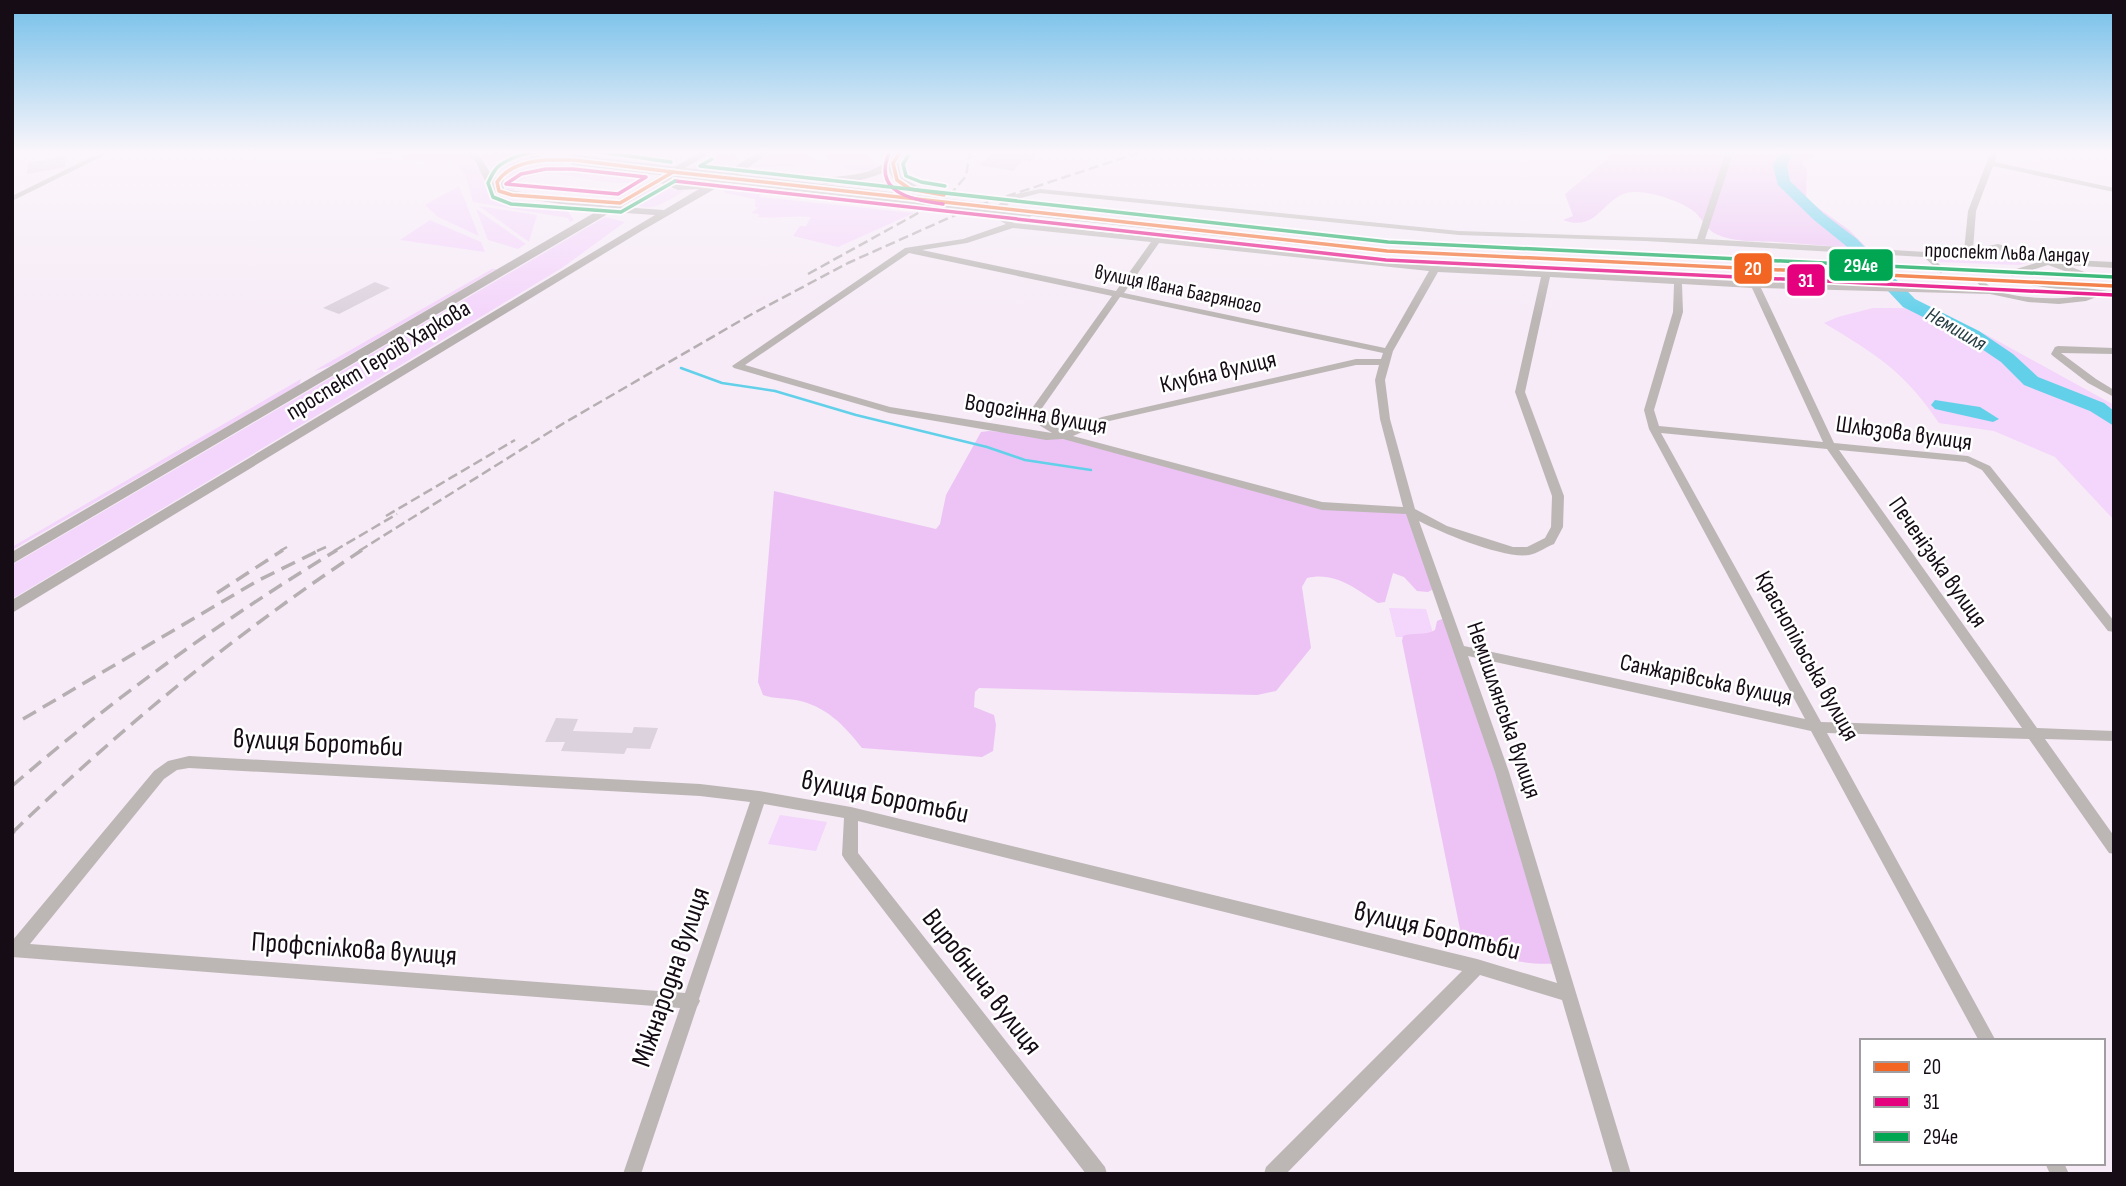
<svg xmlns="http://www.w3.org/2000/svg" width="2126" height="1186" font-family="'Sofia Sans Condensed',sans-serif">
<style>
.green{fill:#f4d5fb}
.forest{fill:#ecc3f4}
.water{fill:#63d0ea}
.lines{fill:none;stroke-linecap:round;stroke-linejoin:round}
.stream{stroke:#63d0ea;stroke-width:2.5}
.river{fill:#63d0ea;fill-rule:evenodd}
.building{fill:#dcd2de}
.minor{fill:#bcb7b5;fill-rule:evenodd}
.major{fill:#b6b0af;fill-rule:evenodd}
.rail-far2{stroke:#b5afb1;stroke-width:2.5;stroke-dasharray:10 4.5;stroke-linecap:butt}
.rail-far1{stroke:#b5afb1;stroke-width:3.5;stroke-dasharray:15 8;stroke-linecap:butt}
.rail{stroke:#b5afb1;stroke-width:4.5;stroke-dasharray:19 10;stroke-linecap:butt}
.major-bridge{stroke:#b6b0af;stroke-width:10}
.bus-1-casing{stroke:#fff;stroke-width:7}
.bus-2-casing{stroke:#fff;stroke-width:7}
.bus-3-casing{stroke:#fff;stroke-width:7}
.bus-1{stroke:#f26522;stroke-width:3.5}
.bus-2{stroke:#e5007d;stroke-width:3.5}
.bus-3{stroke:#00a651;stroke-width:3.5}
.labels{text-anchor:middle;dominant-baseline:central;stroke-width:5;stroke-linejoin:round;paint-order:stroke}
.far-street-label{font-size:21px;fill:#150c16;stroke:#fff}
.far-water-label{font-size:21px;font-style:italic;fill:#253d43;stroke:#fff}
.street-label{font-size:24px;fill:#150c16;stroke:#fff}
.near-street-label{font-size:28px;fill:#150c16;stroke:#fff}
.line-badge{stroke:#fff;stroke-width:2.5}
.badge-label{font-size:19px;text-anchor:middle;font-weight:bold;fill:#fff}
</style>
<rect width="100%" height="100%" fill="#f6ebf7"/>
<g class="green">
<path d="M401,151c22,0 66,-7 78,17 7,14 4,23 20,30l62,9 6,3 7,10 -4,2 -2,-4 -95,-16 -8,-28 -9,-9 -52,-6 -6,-7z"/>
<path d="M717,151h29c-23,14 -48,38 -75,30z"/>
<path d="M775,151h29l13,12c-4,3 -59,5 -66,4z"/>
<path d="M820,151h48l1,11 7,1 2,4c-22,11 -42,-1 -58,-16z"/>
<polygon points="487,153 530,158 531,158 495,174 481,155"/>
<path d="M535,164h18l99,10c-41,27 -97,-19 -136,10l3,3 -8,4 -9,-6 6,-12z"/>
<path d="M729,182l38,4 -8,11 155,16 -76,34 -45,-11 7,-10h6l5,-9c-19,-2 -34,2 -53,0l1,-3 -8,-1 7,-5 -3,-1v-8l-30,-6 -2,-6z"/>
<polygon points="459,186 479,236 438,217 425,205"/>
<path d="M657,186l27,5c-17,10 -32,23 -51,12l1,-4z"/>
<polygon points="479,206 537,215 529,242"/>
<polygon points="476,209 526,244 518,249 488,240"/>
<polygon points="605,217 625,222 562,268 12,599 12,565"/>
<polygon points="430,220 481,242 485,252 400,240"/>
<polygon points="1996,250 2018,254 2027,260 2026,263 2019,265 1937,262 1934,258 1967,257"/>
<polygon points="492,269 497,269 330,366 314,371"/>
<path d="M1873,308h55l57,26 129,71v115l-59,-63 -61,-26 -55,-8c-35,-52 -62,-68 -115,-100l14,-6z"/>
<polygon points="301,379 299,385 12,550 12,547"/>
<polygon points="1389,608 1426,609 1434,637 1396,637"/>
<polygon points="780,815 827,822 816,851 768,844"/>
</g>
<g class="forest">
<path d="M1617,151h207l-22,11 5,8 -1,29 43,31 19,19c-31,-2 -61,-5 -91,-7 -20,-1 -44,1 -63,-9 -7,-4 -12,-14 -18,-20 -13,-11 -42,-21 -60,-21 -33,-1 -35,42 -73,28l10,-4 -8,-22z"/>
<path d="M989,431l74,5 259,70 88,5 27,76 -9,5 -11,-1 -13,-14 -11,-4 -8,29 -7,1c-22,-14 -43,-32 -71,-25l-5,9 9,61 -35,43 -19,4 -278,-7 -4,4 -1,15 20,8 2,10 -3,26 -11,6 -120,-9c-18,-23 -36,-42 -66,-48 -11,-2 -22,-1 -33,-5l-5,-13 16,-191 162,38 4,-5 6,-29 35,-63z"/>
<path d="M1442,619l8,2 110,342c-35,4 -65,-7 -97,-19l-61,-303 1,-5c10,-4 23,0 32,-6l2,-9z"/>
</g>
<polygon class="water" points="1935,400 1980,407 1999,419 1993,422 1935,409 1931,405"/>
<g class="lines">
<polyline class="stream" points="681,368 722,383 775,391 856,415 987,447 1025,460 1091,470"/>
<polygon class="river" points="1780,151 1801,151 1791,156 1787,166 1790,181 1824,214 1857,239 1915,299 1979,331 2013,354 2038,377 2104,403 2114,411 2114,426 2090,411 2024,385 2001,362 1967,339 1903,307 1845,245 1814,220 1778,185 1773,166"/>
</g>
<g class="building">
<polygon points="995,151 1041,151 1030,162 1023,160 1013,171 979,165"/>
<polygon points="66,156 65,167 27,174 28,163"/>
<polygon points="375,282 390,288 339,314 323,308"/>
<polygon points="556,718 578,719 573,731 632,733 634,727 658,728 650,749 627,748 624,754 561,751 565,742 545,742"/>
</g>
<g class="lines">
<g class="minor">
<polygon points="104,151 113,151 12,201 12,196"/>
<polygon points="352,151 392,151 399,153 395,155 356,153"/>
<path d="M1726,151h8l-29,88 221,13 38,-1 4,-40 23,-60h7l-3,11 119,26v4l-121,-26 -17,45 -3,38 25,-5 51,15 65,3v6l-48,-3 21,8 1,2 -4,3 -36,-13 -35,11 -3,-1v-4l29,-9 -41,-12 -42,8h-23l12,12 -4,3 -17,-16 -279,-16 -186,-6 -419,-42 -27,7 -12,11 2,5 11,7 421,43 320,16 227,6 -8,-9 4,-3c6,4 11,11 17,14 20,9 73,11 93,4l-57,-9 -1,-2 4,-3 80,12v6l-15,-2 -13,5 -27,3 -31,-2 -38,-8 -229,-6 73,155 134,13 22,10 124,155v11l-6,-1 -126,-161 -16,-8 -127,-12 198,278 77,3v10l-69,-2 69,97v18l-5,-1 -80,-114 -202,-6 169,308h-17l-168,-310 -343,-75 41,116 122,402h-18l-51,-174 -82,-25 -194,199h-22l2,-7 196,-196 -604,-150v32l247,314 2,7h-21l-241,-314 -3,-5 2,-37 -80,-14 -65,195 1,2 -3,6 -56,167h-18l57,-166 -668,-51v-16l142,-170 14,-10 21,-5 511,28 59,7 92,16 626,152 80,24 -62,-211 -89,-258 -84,-4 -259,-71 -17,1 -157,-27 -155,-45 -2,-2 173,-118 58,-9 43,-15 -9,-5 -4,-8 1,-2 13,-13 33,-7 419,42 238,8zM1013,228l138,14 -35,49 -194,-41 45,-7zM1159,243l270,28 -44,77 -261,-55zM909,253l203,43 -82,115 9,14 13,8 -162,-26 -145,-42zM1438,272l103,5 -26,115 37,104 -1,31 -6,11 -18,9h-14l-66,-21 -32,-17 -25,-90 -5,-39 8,-29zM1550,277l124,7 -1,28 -29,98 5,19 156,290 -341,-73 -45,-125c23,12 85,38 110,34 8,-1 17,-8 25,-11l9,-17 1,-31 -39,-104zM1682,284l70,4 71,154 -164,-16 -5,-16 29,-98zM1120,297l263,56 -2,6h-25l-254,58 -38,15 -17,-11 -7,-10zM1356,365h23l-4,15 5,39 23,88 -81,-5 -249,-66 32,-14zM1661,433l166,16 195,279 -201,-6zM189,768l511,28 50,6 -65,191 -655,-49 134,-165 13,-9z"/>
<polygon points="2058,346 2114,348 2114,354 2061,353 2096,379 2114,390 2114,397 2088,383 2053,356 2051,354 2055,347"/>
<polygon points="2045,1163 2064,1163 2069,1174 2050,1174"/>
</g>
<g class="major">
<path d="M462,151l16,2 16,26 18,-15 21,-6 -41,-4 -5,-3 50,2 4,4 36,1 2,2c-7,4 -14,2 -22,2 -20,1 -37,3 -53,16v11l104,17 94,-55h11l-41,25 -1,5c51,17 68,-32 101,-30l-40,28 -89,51 -631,383v-13l643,-385 -44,-3 -599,352v-12l587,-342 -102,-16 -11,-11 -10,-21zM661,183l17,7 21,-1 -35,21 -43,-3z"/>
<path d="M896,151h10l-8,11 3,15 23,13v4c-16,1 -31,-9 -35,-24 -15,8 -58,20 -72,11l5,-3c28,-3 56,-2 74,-27z"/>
<polygon points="1027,210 1387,248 2114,283 2114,289 1387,254 1023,215 1022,213"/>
</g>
<g class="rail-far2">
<polyline points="949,196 966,176 970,151"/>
<polyline points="808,274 938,202"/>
<polyline points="386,516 515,440"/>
<polyline points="280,551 287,547"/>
<polyline points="317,551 326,547"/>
<polyline points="334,551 397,514"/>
<polyline points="359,551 564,423 752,314 848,263 971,208 1144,151"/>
</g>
<g class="rail-far1">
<polyline points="217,593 283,550"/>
<polyline points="23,719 259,580 320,550"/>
<path d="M12,786c102,-88 210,-166 325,-236"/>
<path d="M12,833c109,-105 224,-200 350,-283"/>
</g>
<polyline class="rail" points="12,833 14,831"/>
<polyline class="major-bridge" points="574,160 1027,213"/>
<defs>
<g id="bus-1">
<polyline points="901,151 893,163 897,180 910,189 944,195"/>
<path d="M545,160h29l99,12 -53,31 -108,-8 -13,-4 -2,-9c11,-16 29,-20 48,-22z"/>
<polyline points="673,172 1387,251 2114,286"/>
</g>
<g id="bus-2">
<path d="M890,151c-19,41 21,49 53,53"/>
<polygon points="546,169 573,169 646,177 618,194 506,184 521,174"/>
<polyline points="675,181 1386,260 2114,295"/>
</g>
<g id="bus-3">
<polyline points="908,156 903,164 906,176 921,182 945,186"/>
<polyline points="712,159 700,166 1388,242 2114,277"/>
<path d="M671,162c-46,-6 -131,-25 -171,3 -6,4 -9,12 -12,18l5,14 18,7 110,8 54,-31"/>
</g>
</defs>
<use href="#bus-1" class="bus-1-casing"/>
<use href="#bus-2" class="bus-2-casing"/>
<use href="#bus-3" class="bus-3-casing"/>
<use href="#bus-1" class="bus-1"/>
<use href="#bus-2" class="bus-2"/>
<use href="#bus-3" class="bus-3"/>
</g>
<linearGradient id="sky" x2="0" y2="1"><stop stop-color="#73bfe9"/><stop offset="0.48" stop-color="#fbf6fb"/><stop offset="1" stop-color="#fbf6fb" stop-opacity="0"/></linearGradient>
<rect width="2126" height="317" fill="url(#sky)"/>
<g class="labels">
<g class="far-street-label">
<text transform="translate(2007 253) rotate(2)">проспект Льва Ландау</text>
<text transform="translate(1178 289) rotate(12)">вулиця Івана Багряного</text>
</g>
<g class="far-water-label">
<text transform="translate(1956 329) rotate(30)">Немишля</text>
</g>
<g class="street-label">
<text transform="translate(378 360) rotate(-31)">проспект Героїв Харкова</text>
<text transform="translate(1218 372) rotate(-13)">Клубна вулиця</text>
<text transform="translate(1036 414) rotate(10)">Водогінна вулиця</text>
<text transform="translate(1904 433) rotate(8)">Шлюзова вулиця</text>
<text transform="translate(1938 562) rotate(55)">Печенізька вулиця</text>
<text transform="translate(1807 656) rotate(61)">Краснопільська вулиця</text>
<text transform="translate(1706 680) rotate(12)">Санжарівська вулиця</text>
<text transform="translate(1504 710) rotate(71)">Немишлянська вулиця</text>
</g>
<g class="near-street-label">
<text transform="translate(318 743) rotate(3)">вулиця Боротьби</text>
<text transform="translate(885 797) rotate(12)">вулиця Боротьби</text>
<text transform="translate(1437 931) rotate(14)">вулиця Боротьби</text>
<text transform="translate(354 949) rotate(4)">Профспілкова вулиця</text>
<text transform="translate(671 977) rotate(-71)">Міжнародна вулиця</text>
<text transform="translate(982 982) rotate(52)">Виробнича вулиця</text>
</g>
</g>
<g class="line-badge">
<rect x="1828" y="248" width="66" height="34" rx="7" fill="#00a651"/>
<rect x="1733" y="252" width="40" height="33" rx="7" fill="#f26522"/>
<rect x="1786" y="263" width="40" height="34" rx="7" fill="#e5007d"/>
</g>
<g class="badge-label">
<text x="1861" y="272">294е</text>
<text x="1753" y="275">20</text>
<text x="1806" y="287">31</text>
</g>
<rect width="2126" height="1186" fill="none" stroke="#150c16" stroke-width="28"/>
<rect x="1860" y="1039" width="245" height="126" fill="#ffffff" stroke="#a19ea2" stroke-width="2"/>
<rect x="1874" y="1062" width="35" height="10" fill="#f26522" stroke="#a19ea2" stroke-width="2"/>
<text x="1923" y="1074" font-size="21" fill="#150c16">20</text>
<rect x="1874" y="1097" width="35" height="10" fill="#e5007d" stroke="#a19ea2" stroke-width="2"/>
<text x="1923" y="1109" font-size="21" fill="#150c16">31</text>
<rect x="1874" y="1132" width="35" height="10" fill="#00a651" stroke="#a19ea2" stroke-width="2"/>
<text x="1923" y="1144" font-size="21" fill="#150c16">294е</text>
</svg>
